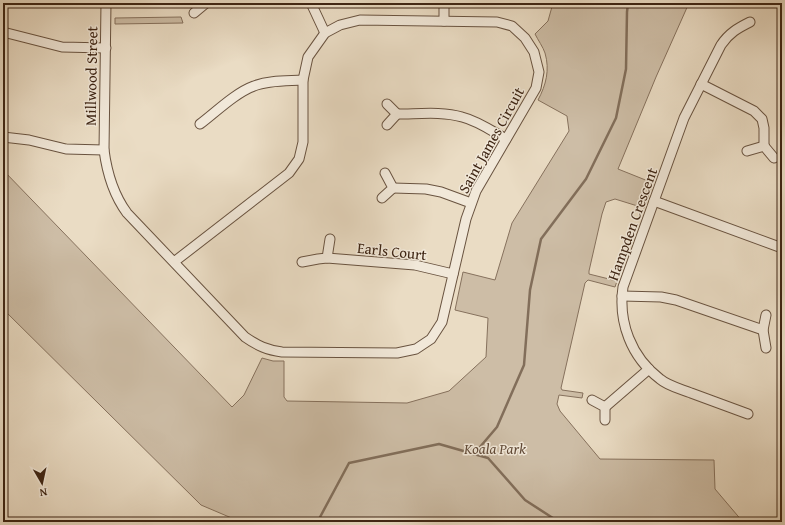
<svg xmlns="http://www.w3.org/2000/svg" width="785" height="525" font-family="'Gentium Book Plus',serif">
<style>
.green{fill:#cdbda6;stroke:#86715d}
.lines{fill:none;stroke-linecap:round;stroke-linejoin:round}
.stream{stroke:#826e5a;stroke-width:2.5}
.minor-casing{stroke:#695340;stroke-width:11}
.minor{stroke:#f1e8d9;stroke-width:9}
.labels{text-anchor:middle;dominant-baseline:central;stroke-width:3;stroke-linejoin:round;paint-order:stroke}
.street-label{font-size:15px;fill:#3e2514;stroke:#f1e8d9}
.park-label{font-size:15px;font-style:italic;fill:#624b38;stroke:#f1e8d9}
</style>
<rect width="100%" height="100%" fill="#eadcc4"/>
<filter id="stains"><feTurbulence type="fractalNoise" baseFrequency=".005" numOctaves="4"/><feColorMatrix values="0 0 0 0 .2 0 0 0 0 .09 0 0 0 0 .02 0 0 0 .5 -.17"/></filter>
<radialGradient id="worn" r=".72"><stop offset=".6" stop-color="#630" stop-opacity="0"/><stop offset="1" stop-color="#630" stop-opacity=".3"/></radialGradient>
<g class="green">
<path d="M553,3h136l-33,74 -38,92 35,14 -9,25 -29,-9 -9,3 -4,12 -13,57v3l28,7 -2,6 -27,-7 -3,3 -24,105 1,2 21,3 -1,5 -23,-3 -2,9 3,7 40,48 114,1 1,29 28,33h-502l-40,-17 -198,-196v-139l229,237 12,-12 18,-37 11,3h11v36l3,4 120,2 42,-12 37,-34 2,-39 -33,-8 8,-38 32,8 17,-57 57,-92 -2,-15 -29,-16c8,-15 12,-30 7,-47 -2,-6 -7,-13 -10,-19l13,-13z"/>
<polygon points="181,17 183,23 115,24 115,18"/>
</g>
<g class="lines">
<g class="stream">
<polyline points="474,454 497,427 524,365 530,290 541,239 586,179 616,118 626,69 627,12 628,3"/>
<polyline points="319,522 319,519 349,463 439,444 488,458 525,500 559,522"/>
</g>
<defs>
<g id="minor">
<path d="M106,3l-2,147c3,23 9,44 23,63l118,124c13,9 22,13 37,15l115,1 19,-4 15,-10 11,-17 24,-103 10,-28 60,-103 3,-16 -5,-20 -9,-14 -13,-12 -15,-4 -137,-2 -20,5 -15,8 -17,24 -5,23v62l-4,17 -10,14 -115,89"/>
<polyline points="311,3 325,33"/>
<polyline points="194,13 206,3"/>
<polyline points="444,21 444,3"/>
<polyline points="3,32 62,47 106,48"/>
<polyline points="701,84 754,111 762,119 764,128 764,146"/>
<path d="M397,114c21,0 45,-3 65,3 16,4 30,14 44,22"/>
<path d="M200,124c16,-12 35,-31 54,-38 15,-6 33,-5 49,-6"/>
<polyline points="387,125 397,114 387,104"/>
<polyline points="3,137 29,140 66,149 104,150"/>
<polyline points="747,151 764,146 774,158"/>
<polyline points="393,188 426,189 441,192 471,203"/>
<polyline points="382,198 393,188 385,173"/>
<polyline points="654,201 782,248"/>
<polyline points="327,258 415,265 453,274"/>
<polyline points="302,262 318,259 327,258 330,239"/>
<polyline points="622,296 661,297 676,300 763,330"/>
<polyline points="766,348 763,330 766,315"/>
<polyline points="592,400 605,407 605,420"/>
<polyline points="605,407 649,369"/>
<path d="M748,414c-19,-7 -38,-14 -57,-21 -10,-4 -23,-7 -31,-14 -29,-22 -42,-57 -37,-92l61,-169 37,-73c8,-12 17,-17 29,-23"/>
</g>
</defs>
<use href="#minor" class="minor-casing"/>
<use href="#minor" class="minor"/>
</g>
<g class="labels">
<g class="street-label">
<text transform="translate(91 76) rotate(-89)">Millwood Street</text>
<text transform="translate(491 140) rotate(-61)">Saint James Circuit</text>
<text transform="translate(632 224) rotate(-70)">Hampden Crescent</text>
<text transform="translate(392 251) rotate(6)">Earls Court</text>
</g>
<g class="park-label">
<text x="495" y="448">Koala Park</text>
</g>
</g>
<rect width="785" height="525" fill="none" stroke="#eadcc4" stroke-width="16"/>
<rect x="4" y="4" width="777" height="517" fill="none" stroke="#3e2514" stroke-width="2"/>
<rect x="8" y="8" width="769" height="509" fill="none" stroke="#3e2514"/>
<g transform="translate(42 483) rotate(171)" stroke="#f1e8d9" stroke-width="3" paint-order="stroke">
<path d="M0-3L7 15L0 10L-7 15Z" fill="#3e2514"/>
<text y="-6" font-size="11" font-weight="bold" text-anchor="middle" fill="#3e2514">N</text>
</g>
<rect width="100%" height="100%" filter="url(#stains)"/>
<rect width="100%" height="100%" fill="url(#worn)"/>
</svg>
